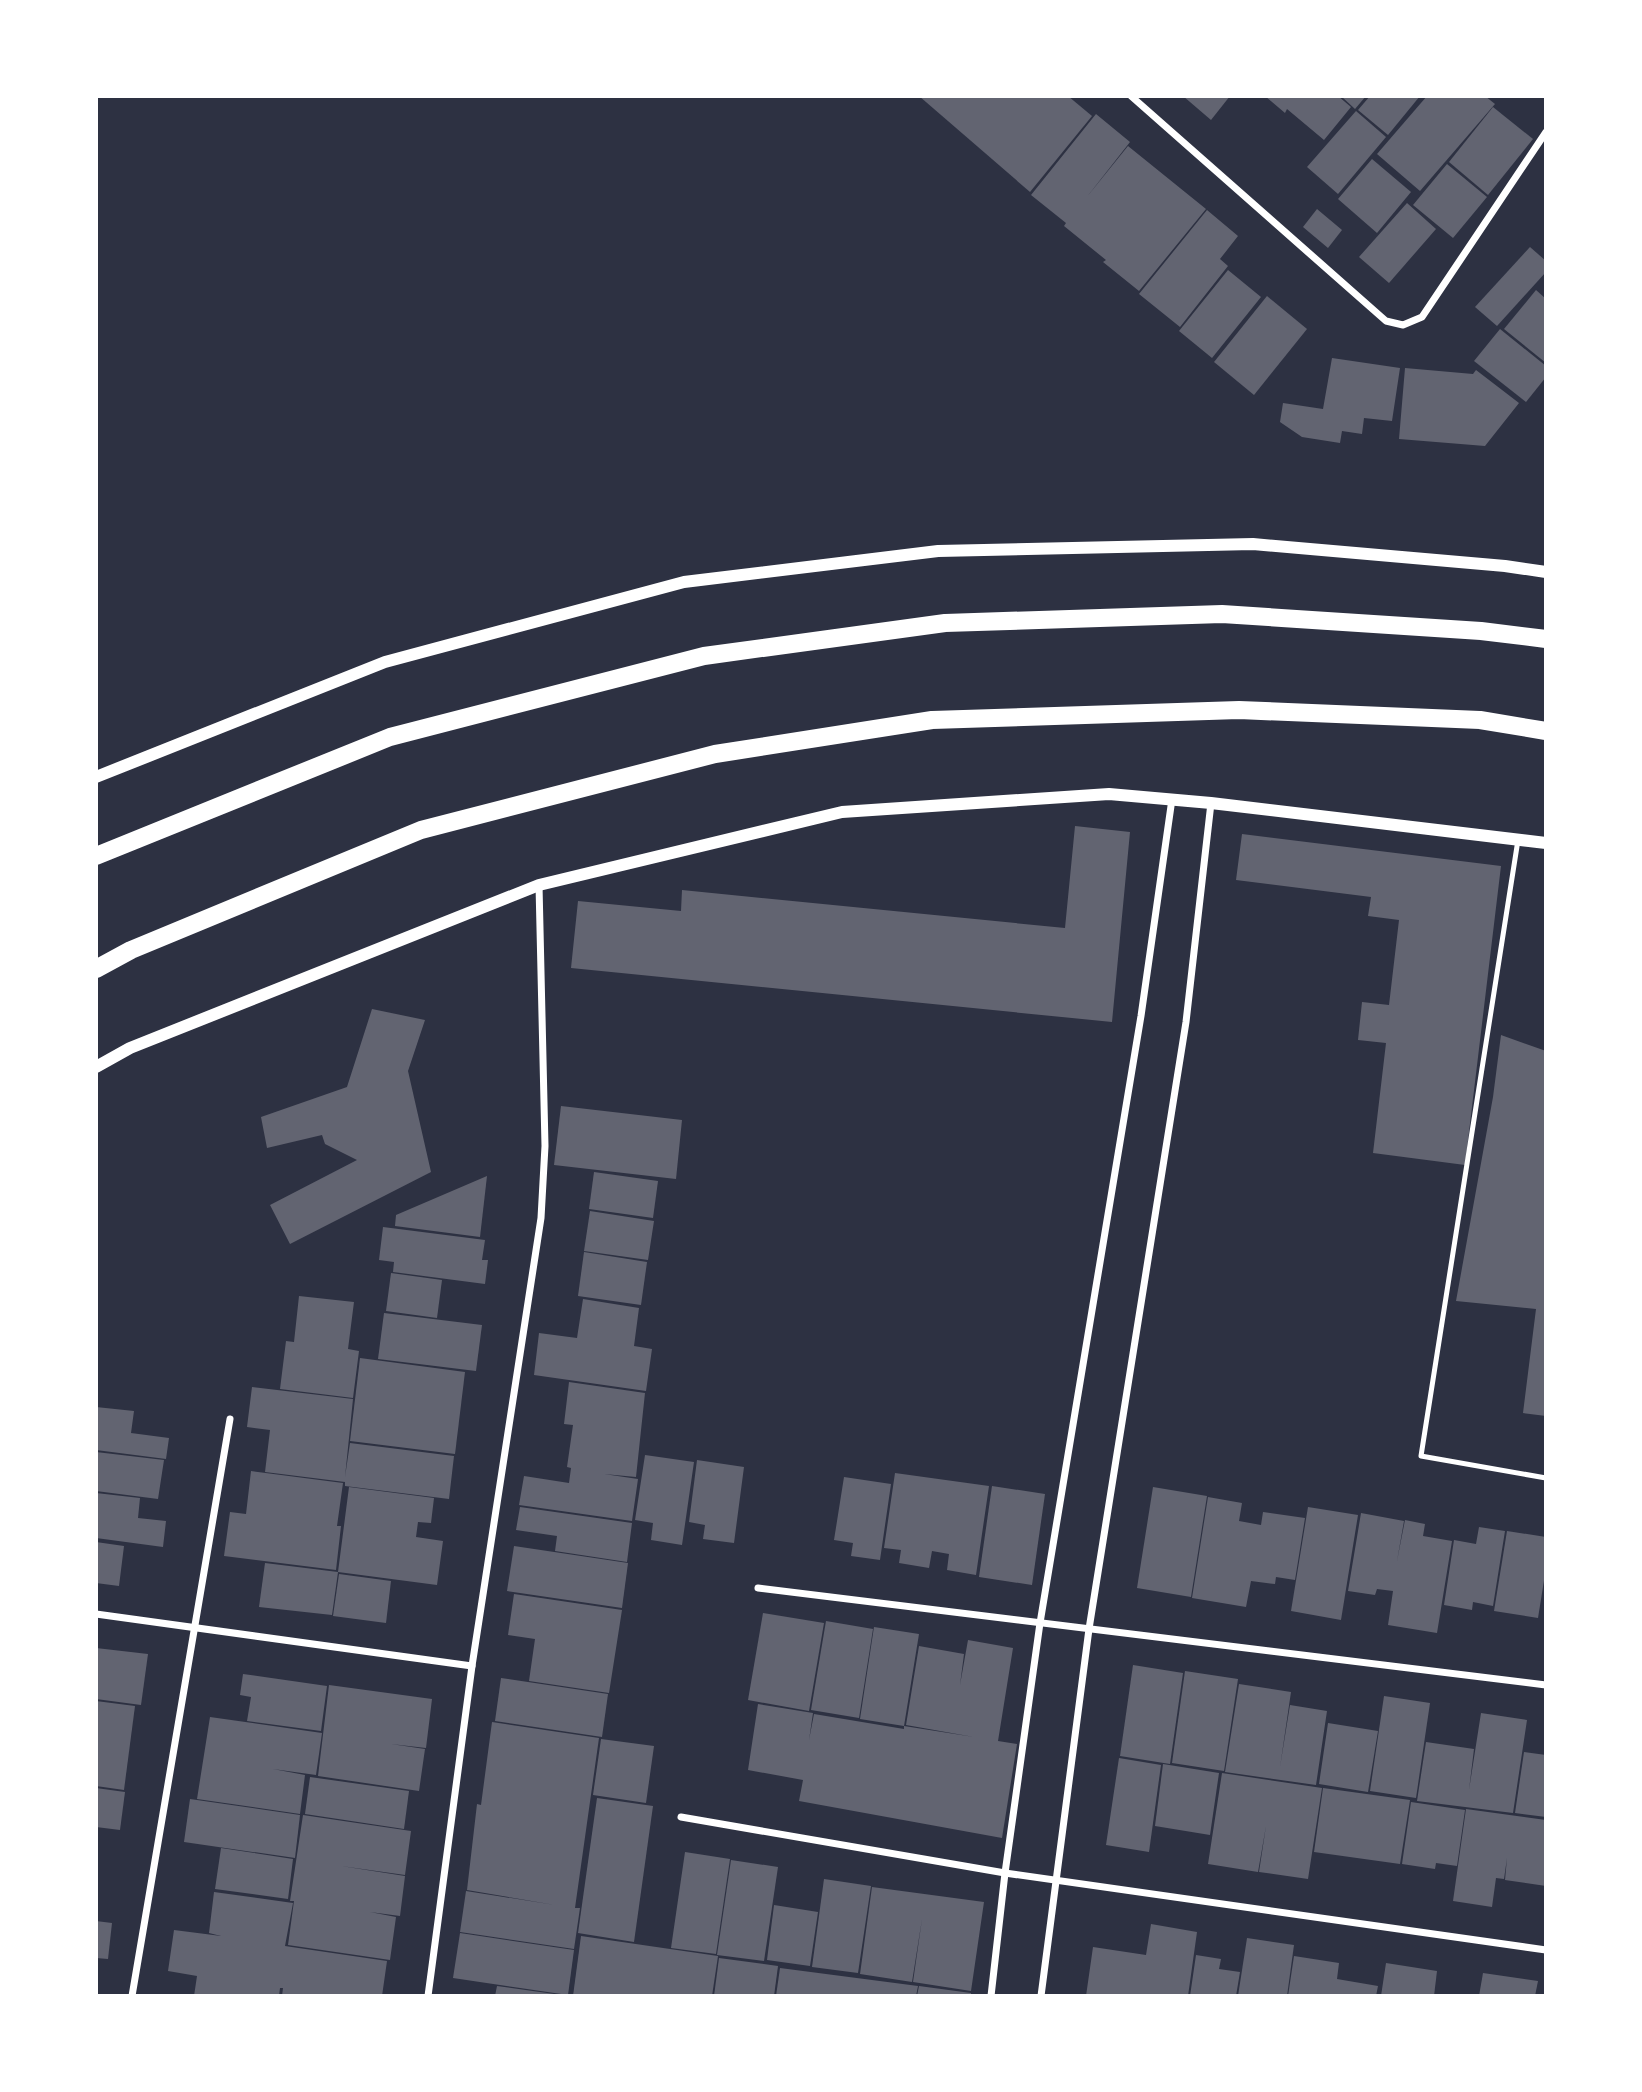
<svg xmlns="http://www.w3.org/2000/svg" width="1642" height="2092" font-family="'Asap Condensed',sans-serif">
<style>
.building{fill:#626471}
.lines{fill:none;stroke-linecap:round;stroke-linejoin:round}
.service{stroke:#fff;stroke-width:5}
.minor{stroke:#fff;stroke-width:7}
.tertiary{stroke:#fff;stroke-width:12}
.primary{stroke:#fff;stroke-width:18}
</style>
<rect width="100%" height="100%" fill="#2d3142"/>
<g class="building">
<polygon points="919,96 1068,96 1092,116 1030,192"/>
<polygon points="1183,96 1230,96 1211,120"/>
<polygon points="1265,96 1338,96 1351,107 1324,140 1287,109 1285,113"/>
<polygon points="1341,96 1366,96 1355,109"/>
<polygon points="1370,96 1420,96 1388,135 1358,110"/>
<polygon points="1427,96 1485,96 1495,104 1420,191 1377,154"/>
<polygon points="1493,107 1533,139 1488,195 1449,162"/>
<polygon points="1356,111 1386,137 1338,194 1307,167"/>
<polygon points="1096,114 1130,142 1086,198 1128,146 1206,209 1139,291 1103,262 1106,260 1064,226 1066,223 1031,195"/>
<polygon points="1372,159 1411,192 1377,233 1338,199"/>
<polygon points="1447,164 1487,197 1453,238 1413,205"/>
<polygon points="1407,203 1436,229 1389,283 1359,257"/>
<polygon points="1317,209 1342,230 1328,248 1303,227"/>
<polygon points="1207,210 1238,236 1220,259 1228,266 1180,327 1139,294"/>
<polygon points="1530,247 1546,261 1546,272 1497,326 1475,307"/>
<polygon points="1228,270 1261,297 1212,358 1179,331"/>
<polygon points="1536,290 1546,299 1546,363 1504,329"/>
<polygon points="1267,296 1307,329 1254,395 1214,362"/>
<polygon points="1500,329 1546,366 1546,377 1526,402 1474,361"/>
<polygon points="1332,358 1400,368 1392,421 1364,418 1362,434 1342,431 1340,443 1302,437 1280,422 1283,403 1323,409"/>
<polygon points="1405,368 1473,374 1476,370 1519,403 1485,446 1399,439"/>
<polygon points="1075,826 1130,832 1112,1022 571,968 578,901 681,911 682,890 1065,928"/>
<polygon points="1242,834 1501,866 1465,1165 1373,1153 1386,1043 1358,1040 1362,1002 1389,1005 1399,920 1368,916 1371,897 1236,880"/>
<polygon points="372,1009 425,1020 408,1071 431,1172 290,1244 270,1205 357,1160 325,1144 322,1135 267,1148 261,1117 347,1087"/>
<polygon points="1501,1035 1546,1051 1546,1416 1523,1413 1536,1309 1456,1301 1493,1097"/>
<polygon points="561,1106 682,1120 676,1179 554,1165"/>
<polygon points="594,1172 658,1181 653,1218 589,1209"/>
<polygon points="487,1176 480,1237 395,1226 396,1215"/>
<polygon points="590,1211 654,1221 648,1260 584,1251"/>
<polygon points="383,1227 485,1240 482,1260 488,1260 485,1284 393,1272 394,1262 379,1260"/>
<polygon points="584,1252 647,1262 641,1305 578,1296"/>
<polygon points="391,1273 442,1280 437,1318 386,1311"/>
<polygon points="299,1296 354,1302 348,1349 359,1351 353,1398 280,1389 286,1341 294,1342"/>
<polygon points="583,1299 639,1308 634,1346 652,1349 646,1391 534,1375 539,1333 577,1338"/>
<polygon points="384,1313 482,1325 476,1371 378,1359"/>
<polygon points="360,1358 465,1372 455,1454 350,1441"/>
<polygon points="569,1382 645,1393 636,1477 604,1474 638,1479 632,1521 519,1505 524,1476 569,1483 571,1468 567,1467 573,1425 564,1424"/>
<polygon points="252,1387 353,1399 345,1477 350,1443 454,1456 449,1499 345,1486 345,1482 265,1472 270,1430 247,1427"/>
<polygon points="96,1407 134,1411 131,1433 169,1438 166,1459 96,1450"/>
<polygon points="96,1452 164,1460 158,1499 96,1491"/>
<polygon points="645,1455 694,1462 682,1545 651,1540 653,1523 635,1520"/>
<polygon points="697,1460 744,1467 734,1543 703,1539 705,1525 689,1522"/>
<polygon points="251,1471 343,1483 337,1526 341,1526 336,1570 224,1556 230,1512 246,1514"/>
<polygon points="895,1473 989,1486 976,1575 947,1570 949,1554 932,1551 929,1568 899,1563 901,1550 884,1548"/>
<polygon points="844,1477 891,1484 880,1560 851,1556 853,1543 834,1540"/>
<polygon points="992,1486 1045,1494 1032,1585 979,1577"/>
<polygon points="349,1487 434,1498 431,1523 418,1522 416,1537 443,1541 437,1585 338,1572"/>
<polygon points="1153,1487 1207,1496 1191,1597 1137,1588"/>
<polygon points="96,1493 140,1498 138,1518 166,1521 163,1547 96,1538"/>
<polygon points="1208,1497 1242,1503 1239,1521 1261,1525 1263,1512 1305,1518 1295,1580 1276,1577 1275,1584 1251,1581 1246,1607 1192,1598"/>
<polygon points="520,1507 632,1523 627,1562 555,1551 557,1536 516,1530"/>
<polygon points="1308,1507 1358,1515 1341,1620 1291,1611"/>
<polygon points="1361,1513 1404,1521 1397,1561 1405,1520 1425,1524 1423,1536 1452,1541 1437,1633 1388,1625 1393,1591 1377,1589 1375,1595 1348,1591"/>
<polygon points="1479,1527 1505,1531 1493,1606 1473,1602 1472,1610 1444,1605 1454,1540 1476,1544"/>
<polygon points="1507,1531 1546,1537 1546,1568 1538,1618 1494,1611"/>
<polygon points="96,1542 124,1546 119,1586 96,1583"/>
<polygon points="514,1546 628,1563 622,1608 507,1591"/>
<polygon points="265,1563 338,1572 332,1615 259,1607"/>
<polygon points="339,1574 391,1581 386,1623 333,1616"/>
<polygon points="514,1594 622,1610 609,1693 529,1681 535,1639 508,1635"/>
<polygon points="763,1613 824,1623 809,1711 748,1700"/>
<polygon points="826,1621 873,1629 859,1718 811,1710"/>
<polygon points="874,1627 919,1634 904,1726 860,1719"/>
<polygon points="968,1640 1013,1648 998,1741 1017,1744 1002,1838 799,1801 803,1780 748,1770 758,1704 813,1713 809,1740 814,1714 904,1729 904,1726 974,1737 906,1725 919,1646 964,1654 960,1685"/>
<polygon points="96,1648 148,1654 141,1705 96,1699"/>
<polygon points="1133,1665 1183,1673 1170,1764 1120,1756"/>
<polygon points="1185,1671 1238,1679 1224,1771 1172,1763"/>
<polygon points="243,1674 327,1686 321,1731 247,1721 251,1697 240,1695"/>
<polygon points="501,1678 608,1694 602,1737 495,1721"/>
<polygon points="1239,1684 1291,1692 1280,1767 1290,1705 1327,1711 1316,1785 1225,1772"/>
<polygon points="329,1685 432,1699 426,1748 391,1744 425,1749 419,1791 318,1776"/>
<polygon points="1384,1696 1430,1703 1416,1798 1370,1791"/>
<polygon points="96,1701 135,1706 124,1790 96,1786"/>
<polygon points="1481,1713 1527,1720 1513,1813 1417,1801 1426,1742 1474,1749 1469,1790"/>
<polygon points="210,1717 322,1733 316,1775 273,1769 305,1775 300,1814 197,1799"/>
<polygon points="492,1722 599,1738 575,1908 580,1908 574,1949 460,1932 466,1891 555,1905 467,1890 477,1804 481,1805"/>
<polygon points="1328,1723 1378,1731 1368,1792 1319,1784"/>
<polygon points="601,1739 654,1746 646,1803 593,1795"/>
<polygon points="1524,1752 1546,1755 1546,1817 1515,1813"/>
<polygon points="1119,1758 1161,1765 1149,1852 1106,1845"/>
<polygon points="1163,1764 1219,1773 1210,1835 1155,1826"/>
<polygon points="1222,1773 1322,1788 1308,1879 1259,1872 1266,1826 1258,1872 1208,1864"/>
<polygon points="310,1777 409,1791 404,1829 305,1814"/>
<polygon points="96,1788 125,1792 120,1830 96,1827"/>
<polygon points="1323,1788 1410,1800 1400,1864 1314,1852"/>
<polygon points="597,1798 653,1806 634,1942 578,1933"/>
<polygon points="190,1799 300,1815 295,1858 184,1842"/>
<polygon points="1411,1802 1465,1810 1457,1866 1436,1863 1435,1869 1402,1864"/>
<polygon points="1466,1809 1546,1820 1546,1886 1505,1880 1507,1858 1504,1879 1496,1878 1492,1907 1453,1901"/>
<polygon points="303,1815 411,1831 405,1875 341,1866 405,1876 400,1916 370,1912 396,1917 390,1960 288,1945 294,1901 290,1901"/>
<polygon points="221,1848 293,1859 288,1899 215,1889"/>
<polygon points="685,1852 730,1859 716,1954 671,1948"/>
<polygon points="731,1860 778,1867 764,1961 717,1955"/>
<polygon points="824,1879 871,1886 858,1973 812,1967"/>
<polygon points="872,1887 984,1902 971,1991 913,1982 922,1919 912,1982 860,1974"/>
<polygon points="214,1892 293,1903 285,1946 387,1961 382,1996 282,1996 283,1988 280,1988 279,1996 194,1996 197,1976 168,1971 174,1930 221,1936 209,1933"/>
<polygon points="774,1905 818,1912 810,1966 767,1960"/>
<polygon points="96,1921 112,1923 108,1959 96,1958"/>
<polygon points="1151,1924 1197,1932 1188,1996 1086,1996 1093,1947 1146,1955"/>
<polygon points="460,1933 574,1950 568,1995 453,1978"/>
<polygon points="581,1936 718,1956 712,1996 573,1996"/>
<polygon points="1247,1938 1294,1945 1287,1996 1238,1996"/>
<polygon points="1196,1955 1221,1959 1219,1969 1240,1972 1236,1996 1190,1996"/>
<polygon points="1294,1956 1339,1963 1337,1979 1378,1986 1376,1996 1288,1996"/>
<polygon points="719,1958 778,1966 774,1996 714,1996"/>
<polygon points="1386,1963 1437,1971 1434,1996 1381,1996"/>
<polygon points="780,1968 918,1986 916,1996 776,1996"/>
<polygon points="1483,1973 1538,1981 1535,1996 1479,1996"/>
<polygon points="497,1986 554,1994 554,1996 495,1996"/>
<polygon points="919,1986 971,1993 971,1996 917,1996"/>
</g>
<g class="lines">
<polyline class="service" points="1518,840 1421,1456 1546,1478"/>
<g class="minor">
<polyline points="1131,96 1386,321 1403,325 1422,317 1546,132"/>
<polyline points="758,1588 1546,1685"/>
<polyline points="96,1614 472,1666"/>
<polyline points="681,1817 1005,1873 1546,1950"/>
<polyline points="132,1996 230,1419"/>
<polyline points="428,1996 472,1666 541,1218 545,1146 539,885"/>
<polyline points="991,1996 1005,1873 1040,1623 1141,1016 1172,799"/>
<polyline points="1041,1996 1089,1629 1186,1022 1211,803"/>
</g>
<g class="tertiary">
<polyline points="96,777 385,662 684,582 938,551 1253,544 1505,566 1546,572"/>
<polyline points="96,1067 130,1048 539,885 842,812 1109,794 1211,803 1546,843"/>
</g>
<g class="primary">
<polyline points="96,856 390,737 704,656 945,623 1222,614 1481,631 1546,639"/>
<polyline points="96,969 131,950 421,830 715,754 932,720 1239,710 1480,720 1546,731"/>
</g>
</g>
<rect width="1642" height="2092" fill="none" stroke="#ffffff" stroke-width="196"/>
</svg>
